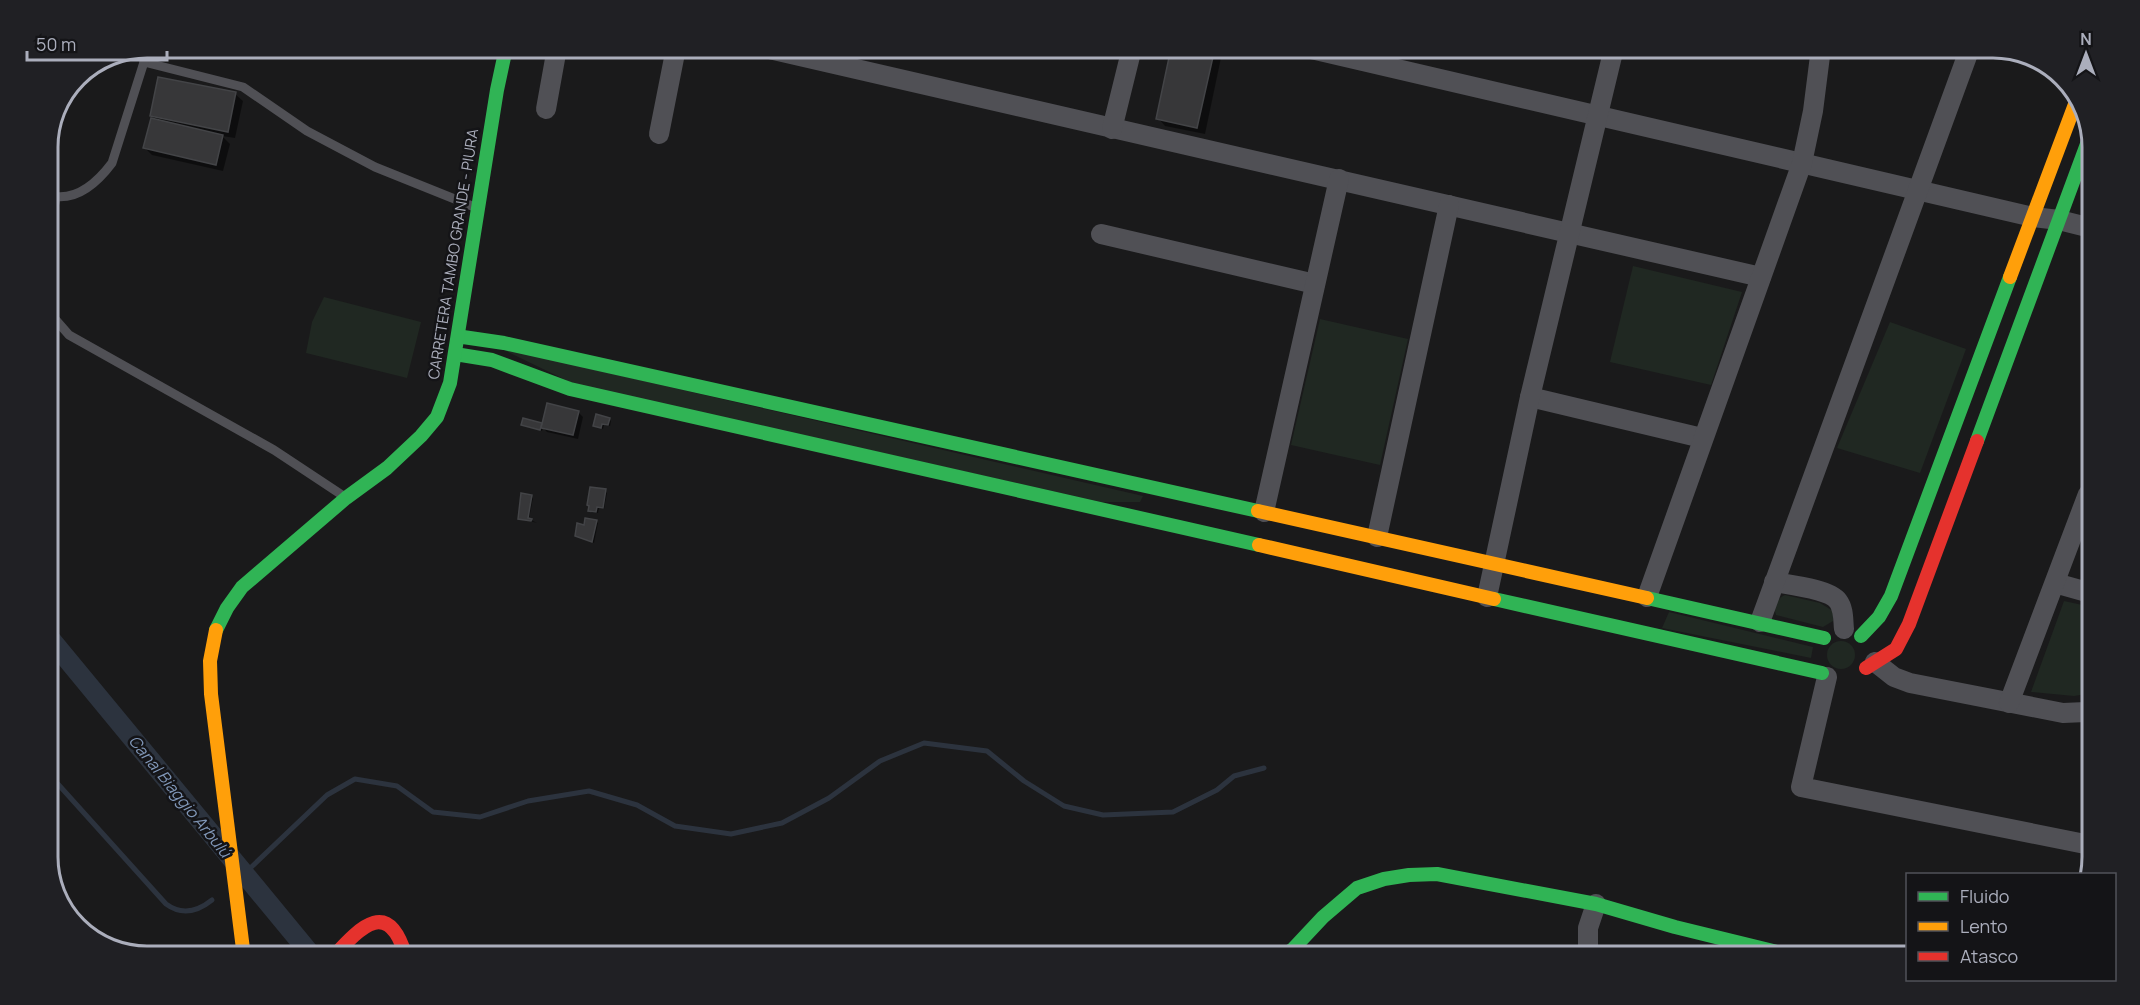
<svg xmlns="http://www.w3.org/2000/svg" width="2140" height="1005" font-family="Manrope,sans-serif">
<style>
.green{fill:#202822}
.shadow{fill:#0007}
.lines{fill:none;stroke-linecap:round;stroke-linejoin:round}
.stream{stroke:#2c333e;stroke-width:5}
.canal{stroke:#2c333e;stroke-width:20}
.building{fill:#373739;stroke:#434447;stroke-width:1.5}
.lane{stroke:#505055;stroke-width:9}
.street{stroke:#505055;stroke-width:20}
.fast{stroke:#30b455;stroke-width:14}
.slow{stroke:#ff9f0a;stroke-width:14}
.jam{stroke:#e5322d;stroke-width:14}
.labels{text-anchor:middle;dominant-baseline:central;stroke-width:5;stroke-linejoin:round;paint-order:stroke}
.street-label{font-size:15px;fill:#abaebc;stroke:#141417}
.water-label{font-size:16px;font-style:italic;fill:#8097b8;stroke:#141417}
.rim{fill:none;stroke:#abaebc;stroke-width:3}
</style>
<rect width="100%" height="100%" fill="#1a1a1b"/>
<g class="green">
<polygon points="1633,266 1742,292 1711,385 1610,362"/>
<polygon points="324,297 421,322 407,378 306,353 312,322"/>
<polygon points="1320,319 1408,339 1380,465 1291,445"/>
<polygon points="1890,322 1966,349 1920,473 1837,448"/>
<polygon points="500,348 1143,496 1140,502 1101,502 574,384"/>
<path d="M1785,595l35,8 13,8v10l-10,6 -47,-12c-3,-8 1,-17 9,-20z"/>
<polygon points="2064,601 2087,606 2086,694 2074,696 2031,692"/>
<polygon points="1669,612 1813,647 1811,658 1662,628"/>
<circle cx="1841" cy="655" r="14"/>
</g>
<g class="shadow">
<polygon points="1173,48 1217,48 1222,53 1205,134 1165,126 1158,118"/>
<polygon points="235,94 243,101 235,138 222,136 230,144 223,171 152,155 145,148 157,121 152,116"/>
<polygon points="578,412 583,417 578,439 547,432 543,428 542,431 522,425 524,420 543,425"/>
<polygon points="609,420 611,421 610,426 604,425 603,429 594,425"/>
<polygon points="605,491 607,493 604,509 599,508 598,513 592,513 590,511"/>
<polygon points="531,496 533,498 529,519 537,523 519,518"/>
<polygon points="596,521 598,523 594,543 579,537 585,527"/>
</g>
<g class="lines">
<g class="stream">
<path d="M48,773l118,131c15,11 31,8 46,-4"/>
<polyline points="242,876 327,795 355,779 397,786 433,812 480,817 528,801 589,791 637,805 675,826 731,834 782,823 829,798 880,761 924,743 987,751 1024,781 1064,806 1103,815 1173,812 1217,790 1234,776 1264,768"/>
</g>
<polyline class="canal" points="48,636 313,957"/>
</g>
<g class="building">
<polygon points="1171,48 1215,48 1197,128 1156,119"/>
<polygon points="158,77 236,92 228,132 150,116"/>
<polygon points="151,118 223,135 216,165 143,148"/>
<polygon points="547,403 579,411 573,435 541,428"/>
<polygon points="596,414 610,418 608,425 602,424 601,428 593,426"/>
<polygon points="523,418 542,423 540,430 521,425"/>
<polygon points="590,487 606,489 603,508 597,507 596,512 588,511 589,506 587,505"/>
<polygon points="521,493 532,495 528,518 532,519 531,521 518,519"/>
<polygon points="585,518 597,520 592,542 575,536 577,523 584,525"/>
</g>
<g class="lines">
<g class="lane">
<polyline points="144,62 243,87 307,131 375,167 477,208"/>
<path d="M48,195c27,8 49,-12 64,-32l32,-101 -2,-12"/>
<polyline points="48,240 56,197"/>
<polyline points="48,311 69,335 274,450 345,497"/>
</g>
<g class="street">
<path d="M765,48c332,78 664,152 996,229"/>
<polyline points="1307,48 2033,217 2059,220 2091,228"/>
<polyline points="546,109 557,48"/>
<polyline points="1112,129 1132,48"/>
<polyline points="659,134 676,48"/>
<polyline points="1101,234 1315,284"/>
<polyline points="1530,397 1702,438"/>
<polyline points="1264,512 1339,179"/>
<polyline points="1377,537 1449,205"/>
<path d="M1774,582c16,3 55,7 64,19 6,8 5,19 6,28"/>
<polyline points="2055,583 2087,592"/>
<polyline points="1487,597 1530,397 1614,48"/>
<polyline points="1647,597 1802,163 1813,111 1821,48"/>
<polyline points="1760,622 1970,48"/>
<polyline points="1875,662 1894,677 1910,683 2063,713 2086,712"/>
<polyline points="1827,677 1801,787 2085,844"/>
<polyline points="2009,703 2088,494"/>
<polyline points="1588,957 1588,928 1596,904"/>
</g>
<g class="fast">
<polyline points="463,337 504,343 1258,511"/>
<polyline points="455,354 492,360 570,389 1259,545"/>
<polyline points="1977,441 2090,136"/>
<polyline points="1647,598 1824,638"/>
<polyline points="1494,599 1822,673"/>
<polyline points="216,630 227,608 242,587 346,498 387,468 421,436 437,417 450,383 497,90 506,48"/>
<polyline points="1861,636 1879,617 1891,596 2010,277"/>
<polyline points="1281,957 1293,949 1323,917 1357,888 1384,879 1409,875 1437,874 1596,904 1675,927 1797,957"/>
</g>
<g class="slow">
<polyline points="2010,277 2077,99"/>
<polyline points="1258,511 1647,598"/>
<polyline points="1259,545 1494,599"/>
<polyline points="216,630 210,661 211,694 244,957"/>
</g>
<g class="jam">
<polyline points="1866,668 1896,649 1909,624 1977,441"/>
<path d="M333,957c29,-32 56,-59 73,0"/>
</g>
</g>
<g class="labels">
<g class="street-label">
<text transform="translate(453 254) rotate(-81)">CARRETERA TAMBO GRANDE - PIURA</text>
</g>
<g class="water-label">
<text transform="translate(180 796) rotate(51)">Canal Biaggio Arbulú</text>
</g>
</g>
<path d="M0 0H2140V1005H0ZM147 58H1993A89 89 0 0 1 2082 147V857A89 89 0 0 1 1993 946H147A89 89 0 0 1 58 857V147A89 89 0 0 1 147 58Z" fill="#202024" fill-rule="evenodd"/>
<path class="rim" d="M147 58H1993A89 89 0 0 1 2082 147V857A89 89 0 0 1 1993 946H147A89 89 0 0 1 58 857V147A89 89 0 0 1 147 58Z"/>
<rect x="1906" y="873" width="210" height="108" fill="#141417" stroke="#505259" stroke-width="1.5"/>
<rect x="1918" y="892" width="30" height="9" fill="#30b455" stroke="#505259" stroke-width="1.5"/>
<text x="1960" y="903" font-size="18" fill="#abaebc">Fluido</text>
<rect x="1918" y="922" width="30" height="9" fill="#ff9f0a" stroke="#505259" stroke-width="1.5"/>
<text x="1960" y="933" font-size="18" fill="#abaebc">Lento</text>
<rect x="1918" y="952" width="30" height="9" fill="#e5322d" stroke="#505259" stroke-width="1.5"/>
<text x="1960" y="963" font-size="18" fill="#abaebc">Atasco</text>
<g transform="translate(2086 54)" stroke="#141417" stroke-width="4.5" paint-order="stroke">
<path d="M0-4.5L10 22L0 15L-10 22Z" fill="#abaebc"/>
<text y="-9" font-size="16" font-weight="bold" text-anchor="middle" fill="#abaebc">N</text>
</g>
<path d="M27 51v9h140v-9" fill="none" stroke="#abaebc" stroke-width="3"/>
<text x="36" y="51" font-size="18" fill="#abaebc" stroke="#141417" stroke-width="4.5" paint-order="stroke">50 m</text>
</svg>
